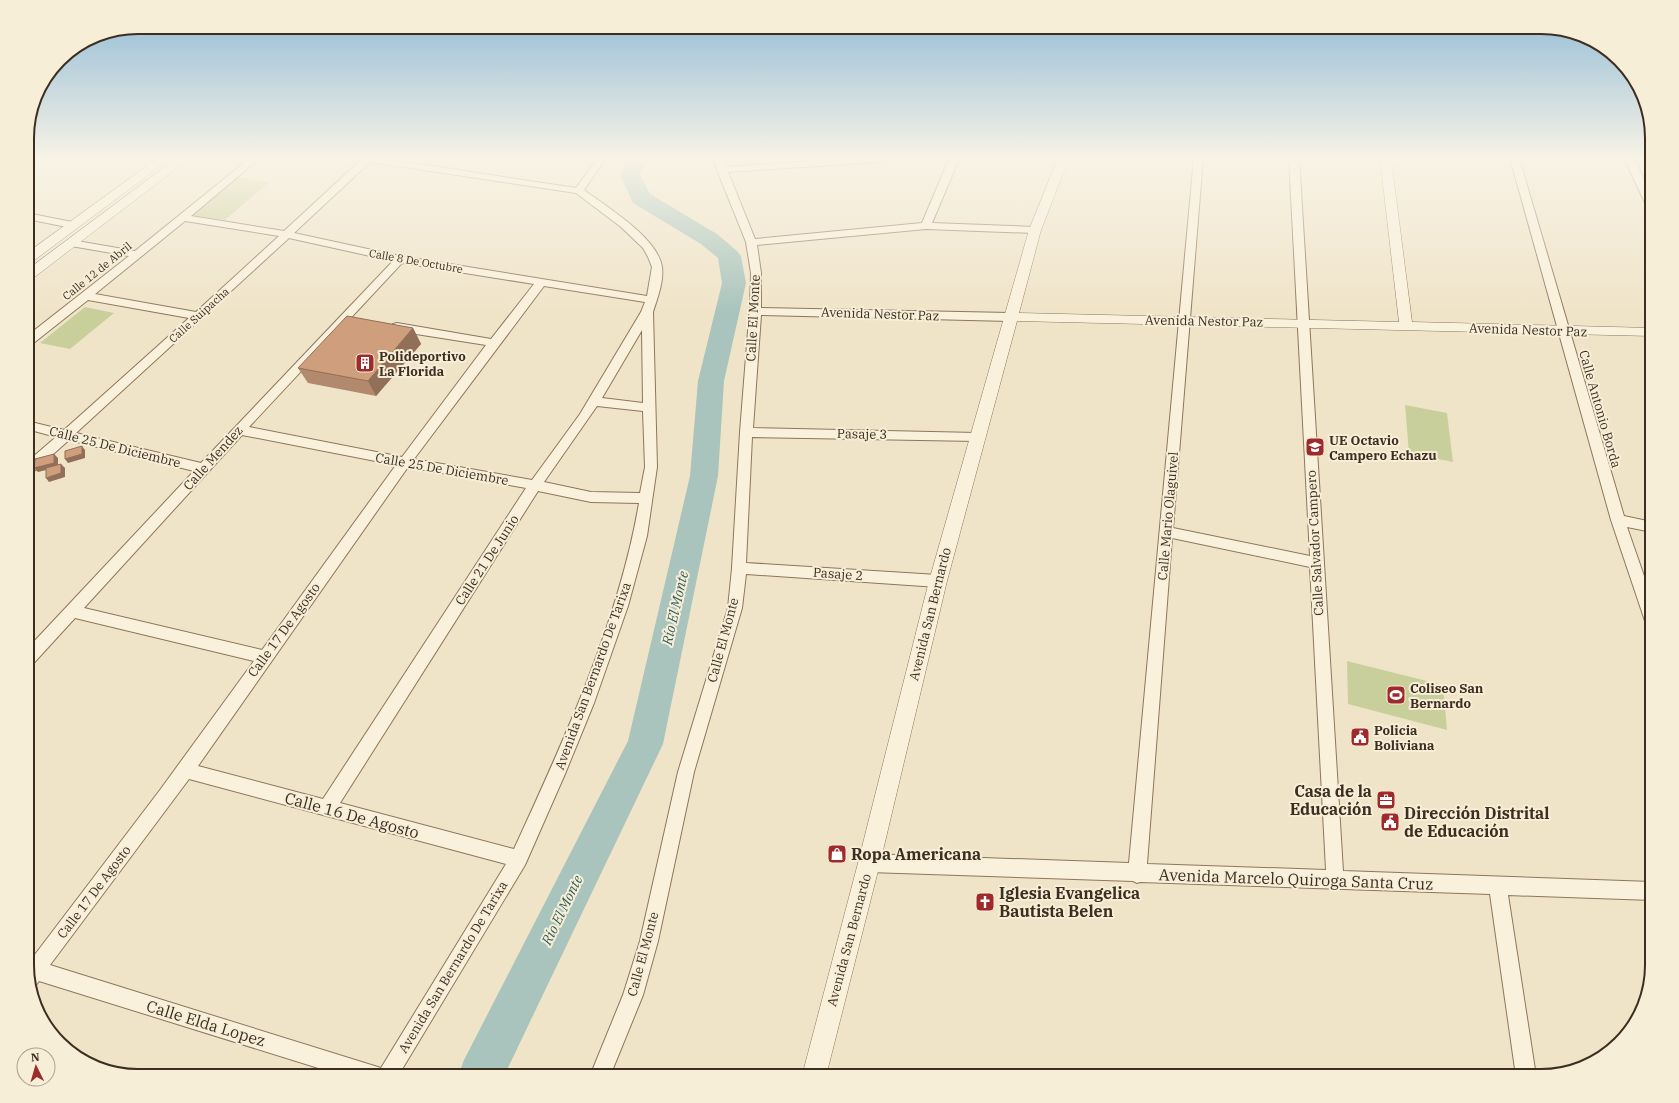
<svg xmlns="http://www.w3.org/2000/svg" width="1679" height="1103" font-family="'IBM Plex Serif',serif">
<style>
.green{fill:#c9cf9b}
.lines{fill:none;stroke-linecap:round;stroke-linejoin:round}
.river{fill:#a9c4bc;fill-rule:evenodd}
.minor-casing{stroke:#8d765c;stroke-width:2}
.tertiary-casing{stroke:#8d765c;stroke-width:1}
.minor{fill:#faf1dc;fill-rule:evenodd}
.tertiary{fill:#faf1dc;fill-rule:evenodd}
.wall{fill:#b2896c}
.shaded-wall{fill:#916f58}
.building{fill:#cf9f7d;stroke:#916f58}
.labels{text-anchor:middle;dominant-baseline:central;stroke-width:4;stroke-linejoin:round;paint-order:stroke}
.far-street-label{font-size:11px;fill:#3d2e20;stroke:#f7eed8}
.street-label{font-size:13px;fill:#3d2e20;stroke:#f7eed8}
.poi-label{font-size:13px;font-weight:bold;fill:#3d2e20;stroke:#f7eed8;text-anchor:start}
.water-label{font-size:14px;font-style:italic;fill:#2f5d5a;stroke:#f7eed8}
.near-poi-label{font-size:16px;font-weight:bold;fill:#3d2e20;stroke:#f7eed8;text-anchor:start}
.near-street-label{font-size:16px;fill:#3d2e20;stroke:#f7eed8}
.rim{fill:none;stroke:#3d2e20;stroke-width:2}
</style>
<rect width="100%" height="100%" fill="#f0e4c8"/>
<g class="green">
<polygon points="236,177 269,182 225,220 190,215"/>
<polygon points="85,307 114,313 70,349 40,343"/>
<polygon points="1405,405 1447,413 1453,462 1409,453"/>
<polygon points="1347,661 1443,685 1447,730 1348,704"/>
</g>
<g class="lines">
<polygon class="river" points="628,158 648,158 640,175 650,194 717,234 737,251 741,256 746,283 724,381 718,476 663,744 504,1076 458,1076 464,1060 628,741 690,476 698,381 722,283 718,258 701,244 633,203 620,175"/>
<defs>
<g id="minor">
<path d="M250,158h10l-69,58 93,15 77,-71 -3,-2h21l197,30 22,-30h8l-22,32c23,17 74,48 78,77 2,15 -5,32 -9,45l4,155 -10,69 -19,70 -34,97 -29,71 -40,91 -127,211h-54l-305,-95 -3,4 -5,2 -4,-15v-7l133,-175 94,-129 -179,-43 -43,47 -5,2v-18l167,-178 -125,-31 -37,33 -5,2v-13l29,-25 -29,-8v-8l37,9 125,-112 -101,-18 -57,45 -4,1v-10l102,-80 -58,-10 -4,-1 -1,-2 1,-2 4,-1 64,11zM370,162l206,31 45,34 22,21 5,9 4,10 -5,29 -247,-40 -106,-23zM185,221l94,15 -83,76 -101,-18zM289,238l104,23 -192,202 -125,-30zM402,263l132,21 -43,55 -94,-16 -4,1 -2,3 2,3 4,1 89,14 -84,112 -153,-30zM544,286l101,16 -4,10 -61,102 -48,66 -118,-21zM642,330l1,73 -41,-5zM597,406l46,5 2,56 -5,26 -49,-1 -47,-10zM242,435l154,30 -134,185 -178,-42zM408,467l118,21 -203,311 -125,-33zM538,491l53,11 48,1c-20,118 -75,237 -125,346l-174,-46zM189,779l317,85 -125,204 -331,-103z"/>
<polygon points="716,158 724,158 726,167 856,158 897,158 892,161 728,172 755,239 922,223 949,159 949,158 959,159 932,223 1035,227 1040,230 1035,233 926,229 757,245 761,273 761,308 1010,313 1014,315 1016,317 1014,319 1010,321 761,315 753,428 977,433 981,434 983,437 981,440 977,441 752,437 746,563 938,575 943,577 945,581 943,585 938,587 746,574 742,608 694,772 658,941 643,995 610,1076 590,1076 623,995 640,941 678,772 728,608 732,568 740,432 750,306 751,273 746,242 717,170 714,160"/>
<path d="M1194,158h9l-30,370 137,28 -21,-398h10l44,713 309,11v18l-144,-5 28,181h-20l-26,-182 -350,-12 -3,1 -4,-2 -264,-9 -6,-3 -3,-6 3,-6 6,-3 260,9zM1172,538l138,29 16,303 -179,-6z"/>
<polygon points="1510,158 1519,158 1624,516 1652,522 1652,532 1627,527 1652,599 1652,627 1647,625 1645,621 1611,520"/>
<polygon points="1624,158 1634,158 1652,197 1652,210 1647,207"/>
<polygon points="27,213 72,222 77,225 72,228 27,219"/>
</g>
<g id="tertiary">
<polygon points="158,158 171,158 32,262 27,263 27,253"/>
<polygon points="177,158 190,158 32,279 27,280 27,270"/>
<polygon points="1058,158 1069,158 1041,230 1019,313 1399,322 1380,158 1391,158 1412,322 1652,328 1652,336 1017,321 947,581 880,863 826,1076 802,1076 858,863 929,581 1029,230"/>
</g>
</defs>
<use href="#minor" class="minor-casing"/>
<use href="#tertiary" class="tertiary-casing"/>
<use href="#minor" class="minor"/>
<use href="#tertiary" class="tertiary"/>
</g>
<polygon class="wall" points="413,328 421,344 376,396 308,383 298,368"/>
<g class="shaded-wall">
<polygon points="413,328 421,344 376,396 368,381"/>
<polygon points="82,446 85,450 85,458 68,463 65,459"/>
<polygon points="54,454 58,458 58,467 38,472 34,468"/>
<polygon points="61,464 65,468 65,477 49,482 46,478"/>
<polygon points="31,474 35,478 34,486 27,488 27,483"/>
</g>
<g class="building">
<polygon points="347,316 413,328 368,381 298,368"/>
<polygon points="82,446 82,454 65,459 65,451"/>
<polygon points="54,454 54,463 34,468 35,459"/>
<polygon points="61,464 61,473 46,478 46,468"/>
<polygon points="31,474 30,482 27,483 27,475"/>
</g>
<linearGradient id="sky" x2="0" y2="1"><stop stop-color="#8fbad6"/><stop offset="0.51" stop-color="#f8f3e6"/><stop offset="1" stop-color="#f8f3e6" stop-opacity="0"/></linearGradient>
<rect width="1679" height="312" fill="url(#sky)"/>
<defs>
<symbol id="building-square" viewBox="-11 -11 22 22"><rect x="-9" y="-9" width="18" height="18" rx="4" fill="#9e2a2b" stroke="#f7eed8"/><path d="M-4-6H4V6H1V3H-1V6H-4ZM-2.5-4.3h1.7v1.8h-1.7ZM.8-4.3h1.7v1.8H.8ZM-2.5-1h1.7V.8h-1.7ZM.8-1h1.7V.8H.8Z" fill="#fff"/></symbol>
<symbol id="school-square" viewBox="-11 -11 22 22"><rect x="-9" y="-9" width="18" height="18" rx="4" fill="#9e2a2b" stroke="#f7eed8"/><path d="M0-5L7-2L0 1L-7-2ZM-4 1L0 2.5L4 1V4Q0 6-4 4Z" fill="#fff"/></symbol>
<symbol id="stadium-square" viewBox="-11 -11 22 22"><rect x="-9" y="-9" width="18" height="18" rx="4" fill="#9e2a2b" stroke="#f7eed8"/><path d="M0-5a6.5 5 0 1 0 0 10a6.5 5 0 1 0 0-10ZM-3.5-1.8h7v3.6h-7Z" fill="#fff"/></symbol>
<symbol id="civic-square" viewBox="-11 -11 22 22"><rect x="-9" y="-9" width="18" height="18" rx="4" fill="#9e2a2b" stroke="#f7eed8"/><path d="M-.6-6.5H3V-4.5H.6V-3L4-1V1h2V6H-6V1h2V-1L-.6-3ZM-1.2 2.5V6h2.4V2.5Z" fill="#fff"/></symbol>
<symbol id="office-square" viewBox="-11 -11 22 22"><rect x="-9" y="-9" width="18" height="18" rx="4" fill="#9e2a2b" stroke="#f7eed8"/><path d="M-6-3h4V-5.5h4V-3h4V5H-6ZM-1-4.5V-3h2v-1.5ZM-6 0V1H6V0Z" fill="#fff"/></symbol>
<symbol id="shop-square" viewBox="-11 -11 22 22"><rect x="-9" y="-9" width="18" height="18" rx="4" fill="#9e2a2b" stroke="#f7eed8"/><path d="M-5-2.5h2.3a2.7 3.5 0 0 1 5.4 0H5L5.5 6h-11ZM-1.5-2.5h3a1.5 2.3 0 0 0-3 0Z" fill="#fff"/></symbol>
<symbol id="church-square" viewBox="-11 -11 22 22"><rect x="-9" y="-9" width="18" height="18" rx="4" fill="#9e2a2b" stroke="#f7eed8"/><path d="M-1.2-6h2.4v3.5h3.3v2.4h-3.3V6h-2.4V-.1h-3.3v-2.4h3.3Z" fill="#fff"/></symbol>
</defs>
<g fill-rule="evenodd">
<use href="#building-square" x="354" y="352" width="22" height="22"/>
<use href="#school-square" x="1304" y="436" width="22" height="22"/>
<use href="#stadium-square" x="1385" y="684" width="22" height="22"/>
<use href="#civic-square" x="1349" y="726" width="22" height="22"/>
<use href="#office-square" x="1375" y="789" width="22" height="22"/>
<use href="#civic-square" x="1379" y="811" width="22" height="22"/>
<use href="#shop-square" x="826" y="843" width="22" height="22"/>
<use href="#church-square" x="974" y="891" width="22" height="22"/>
</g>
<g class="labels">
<g class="far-street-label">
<text transform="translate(416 261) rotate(10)">Calle 8 De Octubre</text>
<text transform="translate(97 271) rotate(-39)">Calle 12 de Abril</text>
<text transform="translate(199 315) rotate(-42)">Calle Suipacha</text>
</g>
<g class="street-label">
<text transform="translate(880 314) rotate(2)">Avenida Nestor Paz</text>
<text transform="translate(753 318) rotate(-87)">Calle El Monte</text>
<text transform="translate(1204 321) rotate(1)">Avenida Nestor Paz</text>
<text transform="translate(1528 330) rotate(2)">Avenida Nestor Paz</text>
<text transform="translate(1600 409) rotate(74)">Calle Antonio Borda</text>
<text transform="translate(862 434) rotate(1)">Pasaje 3</text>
<text transform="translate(115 447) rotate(14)">Calle 25 De Diciembre</text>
<text transform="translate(213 458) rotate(-48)">Calle Mendez</text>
<text transform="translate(442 469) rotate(10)">Calle 25 De Diciembre</text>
<text transform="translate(1168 516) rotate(-85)">Calle Mario Olaguivel</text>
<text transform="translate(1315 543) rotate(-93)">Calle Salvador Campero</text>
<text transform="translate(487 560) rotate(-57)">Calle 21 De Junio</text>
<text transform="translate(838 574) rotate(4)">Pasaje 2</text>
<text transform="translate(930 614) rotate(-76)">Avenida San Bernardo</text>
<text transform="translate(284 630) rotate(-54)">Calle 17 De Agosto</text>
<text transform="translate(723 640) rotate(-75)">Calle El Monte</text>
<text transform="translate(593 676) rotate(-70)">Avenida San Bernardo De Tarixa</text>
<text transform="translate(94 892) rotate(-53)">Calle 17 De Agosto</text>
<text transform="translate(849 940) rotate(-75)">Avenida San Bernardo</text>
<text transform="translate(643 954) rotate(-75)">Calle El Monte</text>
<text transform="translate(453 967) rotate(-59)">Avenida San Bernardo De Tarixa</text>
</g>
<g class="poi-label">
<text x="379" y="356">Polideportivo<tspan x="379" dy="15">La Florida</tspan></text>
<text x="1329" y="440">UE Octavio<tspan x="1329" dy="15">Campero Echazu</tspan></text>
<text x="1410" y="688">Coliseo San<tspan x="1410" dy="15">Bernardo</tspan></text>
<text x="1374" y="730">Policia<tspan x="1374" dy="15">Boliviana</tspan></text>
</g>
<g class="water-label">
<text transform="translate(675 608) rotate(-77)">Río El Monte</text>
<text transform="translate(562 910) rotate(-64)">Río El Monte</text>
</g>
<g class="near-poi-label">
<text x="1372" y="791" text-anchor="end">Casa de la<tspan x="1372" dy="18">Educación</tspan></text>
<text x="1404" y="813">Dirección Distrital<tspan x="1404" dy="18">de Educación</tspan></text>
<text x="851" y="854">Ropa Americana</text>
<text x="999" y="893">Iglesia Evangelica<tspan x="999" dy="18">Bautista Belen</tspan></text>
</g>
<g class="near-street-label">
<text transform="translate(352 815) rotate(15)">Calle 16 De Agosto</text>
<text transform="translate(1296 879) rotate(2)">Avenida Marcelo Quiroga Santa Cruz</text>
<text transform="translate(206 1023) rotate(17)">Calle Elda Lopez</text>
</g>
</g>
<path d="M0 0H1679V1103H0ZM138 34H1541A104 104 0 0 1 1645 138V965A104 104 0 0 1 1541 1069H138A104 104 0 0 1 34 965V138A104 104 0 0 1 138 34Z" fill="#f7eed8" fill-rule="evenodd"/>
<path class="rim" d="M138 34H1541A104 104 0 0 1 1645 138V965A104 104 0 0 1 1541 1069H138A104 104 0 0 1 34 965V138A104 104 0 0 1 138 34Z"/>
<g transform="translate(36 1067) rotate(355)"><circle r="19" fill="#f7eed8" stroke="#ada18e"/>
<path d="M0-3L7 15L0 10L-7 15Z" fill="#9e2a2b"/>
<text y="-6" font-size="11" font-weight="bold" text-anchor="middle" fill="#3d2e20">N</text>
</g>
</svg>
